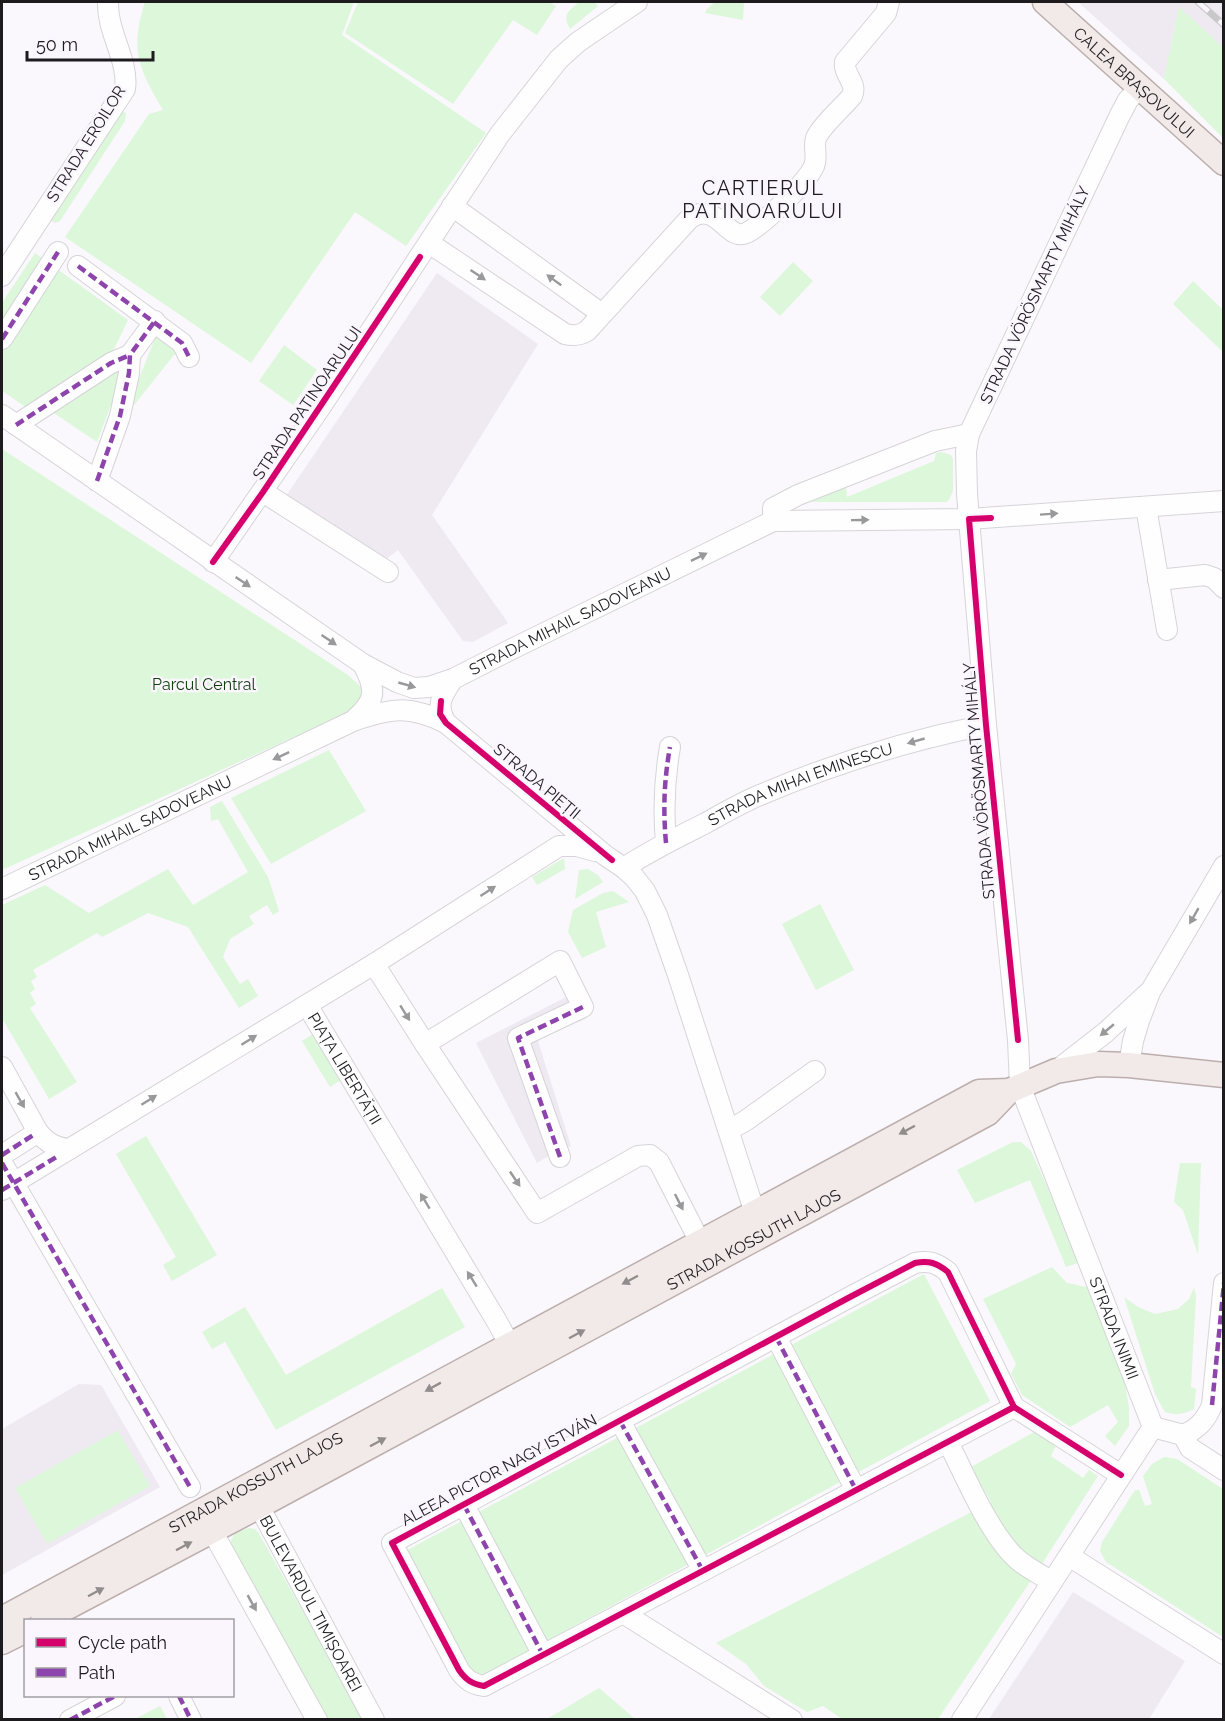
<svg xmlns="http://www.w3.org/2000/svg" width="1225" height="1721" font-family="Raleway,sans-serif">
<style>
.built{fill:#efe9f2}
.green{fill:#dcf7da}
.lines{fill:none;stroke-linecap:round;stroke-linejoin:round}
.minor-casing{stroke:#d6d4d8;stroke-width:22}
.major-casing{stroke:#bcaeac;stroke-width:27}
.minor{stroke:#fefeff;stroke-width:20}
.major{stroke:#f2eae8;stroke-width:24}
.rail-casing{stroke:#c9c8c9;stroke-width:7}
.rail{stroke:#fbf6fe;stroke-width:4.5;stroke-dasharray:14;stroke-linecap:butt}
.quiet{stroke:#8e44ad;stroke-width:4.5;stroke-dasharray:9 4.5;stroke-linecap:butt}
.cycleway-casing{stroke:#fbf6fe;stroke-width:10}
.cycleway{stroke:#d6006c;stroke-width:6}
.oneway{fill:#99989a}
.oneway2{fill:#928d8d}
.labels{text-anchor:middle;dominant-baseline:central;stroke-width:5;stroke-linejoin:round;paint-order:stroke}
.street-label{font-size:16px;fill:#1d1b1e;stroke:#fbf6fe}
.park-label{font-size:16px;fill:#0f3d0c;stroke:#fbf6fe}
.quarter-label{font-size:20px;letter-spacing:1.5px;fill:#1d1b1e;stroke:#fbf6fe}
</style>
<rect width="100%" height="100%" fill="#faf8fc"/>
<g class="built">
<polygon points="1078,2 1223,2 1223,47 1179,7 1164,79"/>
<polygon points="437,273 538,344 432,515 508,623 473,642 463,641 398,550 384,561 284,499"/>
<polygon points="572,994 586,1019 537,1038 571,1146 554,1153 537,1163 476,1043"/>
<polygon points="79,1384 101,1385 160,1487 2,1575 2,1429"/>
<polygon points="1073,1592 1185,1661 1149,1719 989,1719"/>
</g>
<g class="green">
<path d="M145,2h209l-12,33 144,98 -80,113 -51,-34 -104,151 -186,-126 84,-123 14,-4c-25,-42 -33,-61 -18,-108z"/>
<polygon points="358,2 549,2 556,6 537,35 513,20 453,104 345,33"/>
<path d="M579,2h15l4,4 -28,23c-8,-15 -2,-17 9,-27z"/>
<polygon points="715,2 744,2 743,20 705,13 707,9"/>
<polygon points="1179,7 1223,47 1223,138 1164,79"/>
<polygon points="120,110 126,113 125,121 60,221 55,223 50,220 49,218"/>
<polygon points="35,253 128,320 114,349 26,407 2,391 2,303"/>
<polygon points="793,262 813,281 780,316 760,297"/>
<polygon points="1193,281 1223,310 1223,352 1173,304"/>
<polygon points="158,331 181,346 123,419"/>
<polygon points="284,345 317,370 293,405 259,381"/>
<polygon points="130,355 97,442 48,409"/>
<polygon points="2,449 348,675 361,687 363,698 353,710 2,870"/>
<polygon points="942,452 951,455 953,459 953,491 949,500 946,502 810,502 846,487 847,497 934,461 936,453"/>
<polygon points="329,750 366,811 271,864 231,798"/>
<polygon points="222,801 268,877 279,911 273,915 267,905 249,916 254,924 230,939 223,957 240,984 248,979 258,996 239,1008 188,927 148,913 102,937 97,933 33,970 37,977 31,981 35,989 30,993 36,1004 30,1008 77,1082 49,1099 2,1018 2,905 45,885 89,913 168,869 193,905 248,872 218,819 211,821 210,807"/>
<polygon points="564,858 565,869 537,885 532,877"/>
<polygon points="588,869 598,875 603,882 575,899 579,870"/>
<polygon points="613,891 629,902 596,912 606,947 582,958 568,932 573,910 603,893"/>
<polygon points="820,904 854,970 816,990 782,924"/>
<polygon points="316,1032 344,1078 330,1087 302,1041"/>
<polygon points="146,1136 217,1255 172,1281 163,1265 176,1257 116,1154"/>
<polygon points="1013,1142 1021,1142 1031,1151 1081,1262 1066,1267 1030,1180 975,1203 957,1170"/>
<polygon points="1180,1163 1201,1163 1198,1255 1183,1210 1174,1202"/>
<polygon points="1052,1267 1067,1283 1087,1287 1125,1383 1129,1408 1129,1426 1115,1446 1105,1436 1118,1422 1108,1405 1070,1427 1022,1395 1011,1374 1016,1364 983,1299"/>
<polygon points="924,1274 990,1401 487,1673 476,1675 465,1670 398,1555"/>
<polygon points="442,1288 465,1327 276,1430 225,1342 212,1349 202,1332 245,1307 286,1375"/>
<path d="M1194,1288l2,7 -5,92 5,2 -2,20c-11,5 -17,7 -29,3l-10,-18 -31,-97 14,10 17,7 23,-5 11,-10z"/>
<polygon points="118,1430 150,1486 47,1544 15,1488"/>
<polygon points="1036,1431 1056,1445 1051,1456 1083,1478 1089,1470 1098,1476 1042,1564 938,1719 842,1719 823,1706 807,1712 764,1686 746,1664 716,1643 991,1502 971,1467"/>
<polygon points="1164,1457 1177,1459 1223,1489 1223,1637 1106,1562 1100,1551 1102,1542 1135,1490 1139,1490 1145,1506 1152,1504 1143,1476 1152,1464"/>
<polygon points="249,1528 255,1529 258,1532 364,1719 328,1719 231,1546 231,1540 235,1533"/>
<polygon points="599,1688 635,1719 547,1719"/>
<polygon points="160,1706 167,1719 135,1719"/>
</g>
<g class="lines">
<defs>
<g id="minor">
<path id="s1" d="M1140,87l-12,13 -8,15 -151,319 -3,17 1,43 19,231 32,315 2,46 133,341"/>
<polyline points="452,206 602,314"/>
<path d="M429,243l136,91c8,2 14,2 22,-3l103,-113c28,-18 37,24 56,15 16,-7 62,-52 68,-67 4,-9 -1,-19 2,-28 5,-12 27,-31 36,-42 6,-13 -9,-21 -7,-34l41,-49 3,-11"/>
<polyline points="78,266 182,343 189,357"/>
<path d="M2,276l123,-187c4,-29 -18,-56 -17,-87"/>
<polyline points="2,339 58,252"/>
<path id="s2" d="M2,415l361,249 34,18 17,6 15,-1 24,-8 61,-31 259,-127 196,-2 255,-18"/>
<polyline points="16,425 111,363 130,355"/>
<polyline points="97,481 120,416 129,373 130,355 155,321"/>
<polyline points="263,492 388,572"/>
<polyline points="1146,507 1167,630"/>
<polyline points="773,521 773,508 798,495 935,441 969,434"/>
<polyline points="213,562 320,408 500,134 559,59 578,42 637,2"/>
<polyline points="1158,580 1205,575 1214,578 1224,588"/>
<path d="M355,719c22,-19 21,-30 8,-55"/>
<path d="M446,723c-11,-18 -4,-28 7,-44"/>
<path d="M666,843c-3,-34 -2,-62 4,-96"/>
<path id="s3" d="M624,868c25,-17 52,-30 80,-44 18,-10 37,-21 56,-29 73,-31 149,-55 226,-70"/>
<path id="s4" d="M2,889l351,-168c38,-13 56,-16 93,2l160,133 18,12 10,9 11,14 12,24 21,60 77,238"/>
<polyline points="374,964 425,1044 537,1213 638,1156 650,1155 659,1162 700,1242"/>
<path id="s5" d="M307,1005l189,315 14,25 -6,12"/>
<polyline points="425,1044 560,961 583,1007 518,1038 560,1157"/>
<polyline points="1129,1065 1133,1041 1139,1021 1150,992 1224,866"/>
<path d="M2,1067l36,65c9,11 18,16 32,17"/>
<polyline points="1056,1071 1106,1032 1148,993"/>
<polyline points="729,1130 745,1121 815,1071"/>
<polyline points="2,1155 35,1134"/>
<polyline points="2,1163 190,1487"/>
<polyline points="2,1190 374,964 559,846 577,846 595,851"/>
<polyline points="776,1337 856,1490"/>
<path d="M1014,1407l-530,279c-12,-2 -18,-6 -25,-16l-67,-127 458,-246 65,-34c14,-3 22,0 33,9l66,135 107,68"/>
<polyline points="620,1421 703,1571"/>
<polyline points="1153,1427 1183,1435 1190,1448 1224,1470"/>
<path d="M1183,1435c15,-6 23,-15 29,-30l12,-122"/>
<path d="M948,1442c17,33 41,92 69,117 10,9 23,15 35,23"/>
<path id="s6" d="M253,1495l121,225"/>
<polyline points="464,1505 543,1655"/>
<polyline points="206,1520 317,1720"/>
<polyline points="1069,1556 1224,1654"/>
<polyline points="623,1613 792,1720"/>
<polyline points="179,1696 191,1720"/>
<polyline points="70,1720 115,1696"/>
<polyline points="962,1720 1153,1427"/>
</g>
<g id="major">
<path id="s7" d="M1045,2l179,161"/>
<path id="s8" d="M2,1619l977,-527 30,-1 47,-20 42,-7 31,1 95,10"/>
<path id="s9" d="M43,1620l216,-114 729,-393 21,-22"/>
<polyline points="2,1642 26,1630"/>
</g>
</defs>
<use href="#minor" class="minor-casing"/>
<use href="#major" class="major-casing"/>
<use href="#minor" class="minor"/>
<use href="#major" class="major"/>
<defs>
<polyline id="rail" points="1198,2 1224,25"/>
</defs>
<use href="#rail" class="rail-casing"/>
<use href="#rail" class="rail"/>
<g class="quiet">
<polyline points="78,266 182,343 189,357"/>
<polyline points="2,339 58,252"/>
<polyline points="16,425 111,363 130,355"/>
<polyline points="97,481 120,416 129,373 130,355 155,321"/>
<path d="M666,843c-3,-34 -2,-62 4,-96"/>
<polyline points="2,1155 35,1134"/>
<polyline points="560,1157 518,1038 583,1007"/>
<polyline points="2,1163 190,1487"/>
<polyline points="2,1190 58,1156"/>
<polyline points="776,1337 856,1490"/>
<polyline points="1212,1405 1224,1283"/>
<polyline points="620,1421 703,1571"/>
<polyline points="464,1505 543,1655"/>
<polyline points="179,1696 191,1720"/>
<polyline points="70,1720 115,1696"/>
</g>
<defs>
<g id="cycleway">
<polyline points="991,518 969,519 986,725 1018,1040"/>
<polyline points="213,562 263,492 420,257"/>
<polyline points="441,701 440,714 446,723 612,860"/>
<path d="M1014,1407l-530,279c-12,-2 -18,-6 -25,-16l-67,-127 458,-246 65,-34c14,-3 22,0 33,9l66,135 107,68"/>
</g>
</defs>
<use href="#cycleway" class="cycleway-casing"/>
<use href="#cycleway" class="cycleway"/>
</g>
<defs><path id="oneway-solid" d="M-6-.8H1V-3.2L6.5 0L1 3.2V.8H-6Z" transform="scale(1.5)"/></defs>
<g class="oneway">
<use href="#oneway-solid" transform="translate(478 275) rotate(34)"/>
<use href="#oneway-solid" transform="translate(554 280) rotate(-144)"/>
<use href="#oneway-solid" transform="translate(1049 514) rotate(-4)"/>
<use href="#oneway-solid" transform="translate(860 520) rotate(-1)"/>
<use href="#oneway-solid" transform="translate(699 557) rotate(-26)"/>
<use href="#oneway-solid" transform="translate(243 582) rotate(34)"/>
<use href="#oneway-solid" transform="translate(329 640) rotate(34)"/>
<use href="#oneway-solid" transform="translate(407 685) rotate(16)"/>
<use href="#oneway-solid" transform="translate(916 741) rotate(164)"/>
<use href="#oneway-solid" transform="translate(281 756) rotate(155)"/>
<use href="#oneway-solid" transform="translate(488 891) rotate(-33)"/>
<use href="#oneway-solid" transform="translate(1194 916) rotate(120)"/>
<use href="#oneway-solid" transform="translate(405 1013) rotate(58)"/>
<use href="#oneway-solid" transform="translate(1107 1030) rotate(140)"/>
<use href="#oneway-solid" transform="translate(249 1040) rotate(-32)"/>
<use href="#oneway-solid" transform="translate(20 1100) rotate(60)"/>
<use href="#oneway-solid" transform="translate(149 1100) rotate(-32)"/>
<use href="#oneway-solid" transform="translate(515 1179) rotate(56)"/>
<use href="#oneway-solid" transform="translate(425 1201) rotate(-121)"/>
<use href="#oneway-solid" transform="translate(679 1202) rotate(63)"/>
<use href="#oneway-solid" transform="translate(472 1279) rotate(-122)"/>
<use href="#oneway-solid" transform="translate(252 1603) rotate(61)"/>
</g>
<g class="oneway2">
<use href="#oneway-solid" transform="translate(907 1130) rotate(152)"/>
<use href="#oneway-solid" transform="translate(630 1280) rotate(152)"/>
<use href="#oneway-solid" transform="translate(577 1334) rotate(-28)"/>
<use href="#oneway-solid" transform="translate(433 1387) rotate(151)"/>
<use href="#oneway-solid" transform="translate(378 1442) rotate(-28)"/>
<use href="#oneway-solid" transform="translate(184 1546) rotate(-28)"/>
<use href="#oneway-solid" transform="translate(96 1592) rotate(-28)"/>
</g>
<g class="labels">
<g class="street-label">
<text stroke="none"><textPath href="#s7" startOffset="120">CALEA BRAȘOVULUI</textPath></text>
<text transform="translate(86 144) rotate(-58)">STRADA EROILOR</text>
<text transform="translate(1035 295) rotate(-65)">STRADA VÖRÖSMARTY MIHÁLY</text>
<text transform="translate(307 403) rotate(-56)">STRADA PATINOARULUI</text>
<text stroke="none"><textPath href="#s2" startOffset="666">STRADA MIHAIL SADOVEANU</textPath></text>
<text transform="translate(537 781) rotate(40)">STRADA PIEȚII</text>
<text transform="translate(979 781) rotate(-95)">STRADA VÖRÖSMARTY MIHÁLY</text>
<text stroke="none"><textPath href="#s3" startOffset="196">STRADA MIHAI EMINESCU</textPath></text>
<text stroke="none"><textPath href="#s4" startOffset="142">STRADA MIHAIL SADOVEANU</textPath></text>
<text stroke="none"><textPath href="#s5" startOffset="74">PIAȚA LIBERTĂȚII</textPath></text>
<text stroke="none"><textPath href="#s9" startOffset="806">STRADA KOSSUTH LAJOS</textPath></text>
<text stroke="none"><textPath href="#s1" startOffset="1302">STRADA INIMII</textPath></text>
<text transform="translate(499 1470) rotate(-28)">ALEEA PICTOR NAGY ISTVÁN</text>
<text stroke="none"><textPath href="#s8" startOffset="288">STRADA KOSSUTH LAJOS</textPath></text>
<text stroke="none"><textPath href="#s6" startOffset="123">BULEVARDUL TIMIȘOAREI</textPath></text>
</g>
<g class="park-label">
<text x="204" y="684">Parcul Central</text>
</g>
<g class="quarter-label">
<text x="763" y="188">CARTIERUL<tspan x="763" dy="23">PATINOARULUI</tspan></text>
</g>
</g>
<rect width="1225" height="1721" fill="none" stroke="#1d1b1e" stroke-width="6"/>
<rect x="24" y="1619" width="210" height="78" fill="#fbf6fe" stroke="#a29ea4" stroke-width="1.5"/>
<rect x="36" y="1638" width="30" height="9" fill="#d6006c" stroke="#a29ea4" stroke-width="1.5"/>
<text x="78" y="1649" font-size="18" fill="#1d1b1e">Cycle path</text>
<rect x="36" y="1668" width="30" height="9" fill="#8e44ad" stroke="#a29ea4" stroke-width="1.5"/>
<text x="78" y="1679" font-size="18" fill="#1d1b1e">Path</text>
<path d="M27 51v9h126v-9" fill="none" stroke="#1d1b1e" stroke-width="3"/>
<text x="36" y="51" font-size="18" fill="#1d1b1e" stroke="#fbf6fe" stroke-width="4.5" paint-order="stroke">50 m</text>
</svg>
